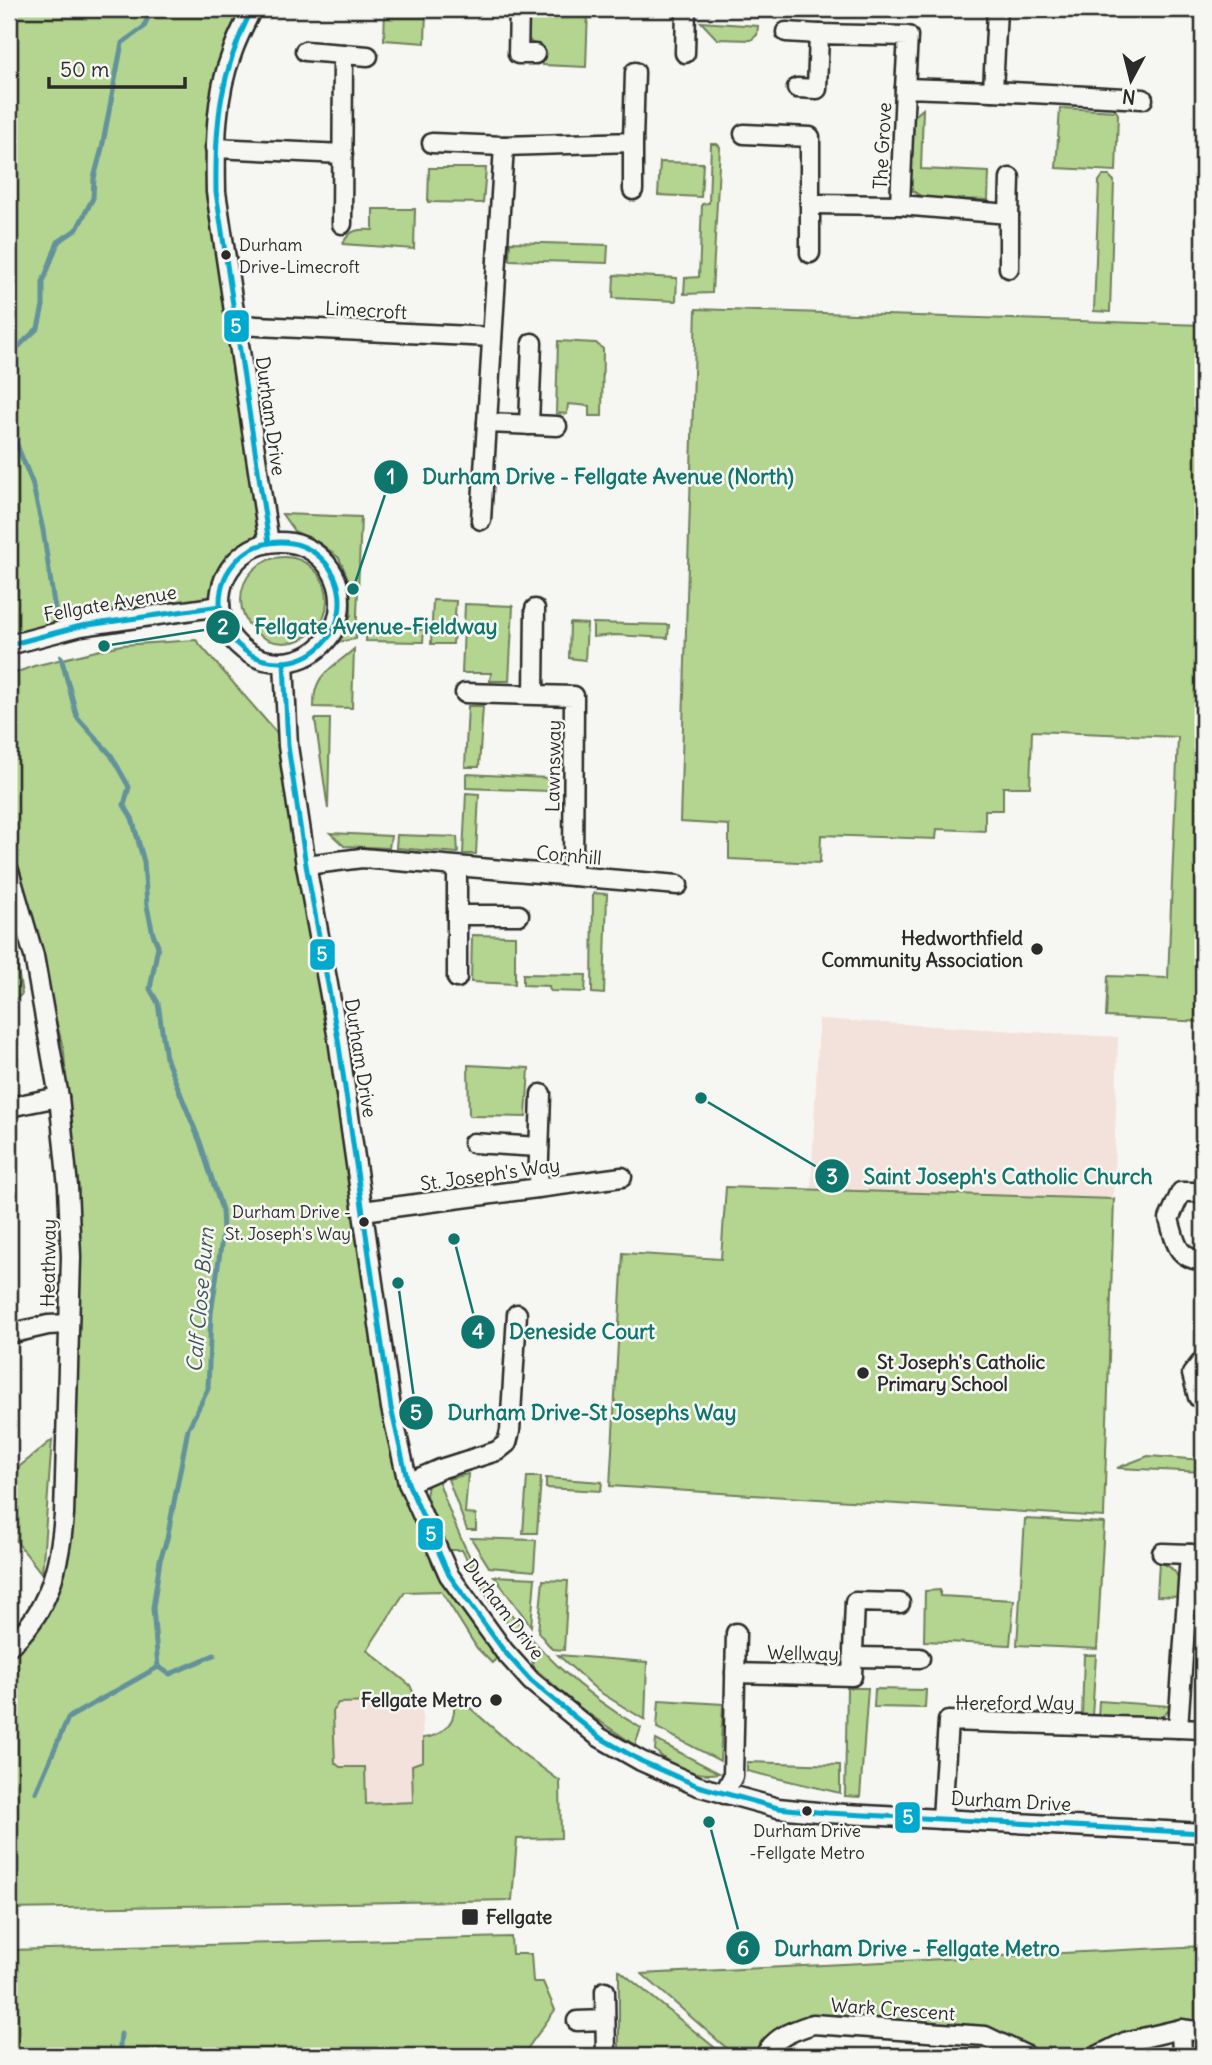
<svg xmlns="http://www.w3.org/2000/svg" width="1212" height="2065" font-family="Delius,sans-serif">
<style>
.built{fill:#f3e2db}
.green{fill:#b3d58f;stroke:#6f805d;stroke-width:2}
.lines{fill:none;stroke-linecap:round;stroke-linejoin:round}
.stream{stroke:#63929b;stroke-width:5}
.minor-casing{stroke:#2b2b2b;stroke-width:23}
.minor{stroke:#f6f6f2;stroke-width:18}
.bus-1-casing{stroke:#f6f6f2;stroke-width:10}
.bus-1{stroke:#00a9ce;stroke-width:5}
.bus-dot{fill:#2b2b2b;stroke:#f6f6f2;stroke-width:2.5}
.labels{text-anchor:middle;dominant-baseline:central;stroke-width:5;stroke-linejoin:round;paint-order:stroke}
.bus-label{font-size:17px;fill:#2b2b2b;stroke:#f6f6f2;text-anchor:start}
.street-label{font-size:19px;fill:#2b2b2b;stroke:#f6f6f2}
.poi-label{font-size:19px;font-weight:bold;fill:#2b2b2b;stroke:#f6f6f2;text-anchor:end}
.water-label{font-size:21px;font-style:italic;fill:#42565a;stroke:#f6f6f2}
.leader{fill:none;stroke:#0f766e;stroke-width:2.5}
.callout-dot{fill:#0f766e;stroke:#f6f6f2;stroke-width:2.5}
.mark-label{font-size:21px;text-anchor:middle;font-weight:bold;fill:#fff}
.callout-label{font-size:21px;text-anchor:middle;font-weight:bold;fill:#0f766e;stroke:#f6f6f2;stroke-width:5;stroke-linejoin:round;paint-order:stroke}
.line-badge{stroke:#f6f6f2;stroke-width:2.5}
.badge-label{font-size:19px;text-anchor:middle;font-weight:bold;fill:#fff}
</style>
<rect width="100%" height="100%" fill="#f6f6f2"/>
<filter id="ink" filterUnits="userSpaceOnUse"><feTurbulence type="fractalNoise" baseFrequency=".0143" numOctaves="2"/><feDisplacementMap in="SourceGraphic" scale="14" xChannelSelector="R" yChannelSelector="G"/><feConvolveMatrix kernelMatrix="1 2 1 2 8 2 1 2 1" color-interpolation-filters="sRGB"/></filter>
<g filter="url(#ink)">
<g class="built">
<polygon points="819,1019 1118,1037 1104,1517 610,1486 623,1253 721,1259 726,1187 811,1190"/>
<polygon points="417,1701 422,1704 423,1761 412,1765 414,1802 366,1804 335,1763 334,1708 342,1702"/>
</g>
<g class="green">
<path d="M13,9h239l-21,45 -16,94 54,395c-34,13 -47,25 -49,63l-211,39v-616z"/>
<polygon points="385,9 426,9 425,43 384,40"/>
<polygon points="527,9 588,9 586,67 542,65 541,47 532,43 525,34"/>
<polygon points="701,22 758,26 757,35 751,40 717,39"/>
<polygon points="1060,108 1116,111 1118,114 1116,171 1056,168"/>
<polygon points="923,109 921,169 989,172 988,200 924,198 913,191 909,182 912,118"/>
<polygon points="711,144 717,144 720,147 712,293 684,294 685,278 699,277 702,204 709,203"/>
<polygon points="660,162 703,163 701,197 658,195"/>
<polygon points="429,168 486,168 483,203 428,202"/>
<polygon points="1103,176 1109,176 1114,181 1110,312 1094,311 1099,181"/>
<path d="M373,209h42l-1,40 -71,-5c6,-15 16,-15 30,-14z"/>
<polygon points="510,242 608,245 607,263 509,260"/>
<polygon points="614,275 677,278 676,301 613,298"/>
<polygon points="696,309 1203,325 1203,1022 1106,1017 1108,976 1168,978 1178,737 1032,731 1030,787 1003,787 1003,810 985,810 985,831 937,829 936,839 821,835 820,863 729,859 729,825 680,822"/>
<polygon points="558,341 596,343 603,349 602,416 589,416 589,406 568,404 567,414 556,413"/>
<polygon points="282,514 361,517 356,639 338,642 344,635 351,614 350,583 339,558 320,543 294,531"/>
<circle cx="284" cy="600" r="43"/>
<polygon points="433,600 456,601 453,644 431,644"/>
<polygon points="465,604 513,606 509,681 490,681 491,673 462,673"/>
<polygon points="570,623 587,624 585,660 569,658"/>
<polygon points="593,623 669,625 668,638 615,635 593,637"/>
<polygon points="367,628 424,630 423,642 366,641"/>
<path d="M196,640l92,106 103,662 58,167 55,76 -12,12 -15,-15 -36,-57 -36,1 -38,58 43,35 7,16 -79,2 -5,8 2,52 5,4h25l1,37 47,-2 -1,-37 11,-4v-23c16,-1 33,-14 31,-32l6,-7 59,52 41,30 1,57 -44,1 -5,61 -503,9v-263l38,-50 24,-57 5,-306 -12,-181 -41,-165 -14,-25v-187l25,-9 87,-21z"/>
<path d="M354,649l-2,59 -38,-1c-1,-34 17,-37 40,-58z"/>
<polygon points="468,706 483,706 479,767 465,767"/>
<polygon points="315,719 330,719 328,809"/>
<polygon points="466,774 549,778 549,791 466,788"/>
<polygon points="466,793 479,794 476,854 463,854"/>
<polygon points="330,833 391,836 389,848 344,846"/>
<polygon points="397,835 457,837 458,853 396,848"/>
<polygon points="593,893 607,894 604,994 592,993"/>
<polygon points="472,935 515,936 515,984 471,982"/>
<polygon points="13,940 22,994 9,1005 9,943"/>
<polygon points="523,974 586,975 585,992 550,991 549,986 523,985"/>
<polygon points="468,1065 529,1068 526,1117 469,1116"/>
<polygon points="726,1187 1114,1199 1104,1517 610,1486 623,1253 721,1259"/>
<polygon points="52,1440 42,1574 9,1532 9,1475"/>
<polygon points="1148,1456 1203,1460 1203,1472 1117,1468"/>
<polygon points="468,1474 465,1513 476,1515 476,1530 467,1530 448,1479"/>
<path d="M437,1476c9,27 19,54 32,79 7,13 16,24 25,36 41,58 85,101 147,137l-6,17 -55,-37 -47,-41 -1,-9 4,-4 -45,-50 -29,-54h-14l-22,-54 2,-11z"/>
<polygon points="527,1477 541,1477 537,1533 523,1533"/>
<polygon points="546,1478 602,1482 601,1491 546,1488"/>
<polygon points="1025,1519 1104,1523 1097,1649 1017,1645"/>
<polygon points="471,1538 536,1540 534,1571 489,1567"/>
<path d="M1159,1562c19,6 22,17 20,35l-22,-1z"/>
<polygon points="494,1576 535,1578 531,1626"/>
<polygon points="543,1580 568,1581 564,1650 552,1649 538,1632"/>
<polygon points="940,1590 940,1596 1014,1600 1010,1645 924,1641 925,1591"/>
<polygon points="558,1655 647,1662 645,1720 598,1691"/>
<polygon points="1084,1655 1096,1655 1092,1717 1082,1717"/>
<polygon points="847,1688 868,1688 860,1797 845,1796"/>
<polygon points="875,1689 926,1690 925,1708 874,1707"/>
<polygon points="659,1700 723,1704 720,1761 657,1728"/>
<polygon points="1099,1701 1171,1706 1164,1715 1154,1719 1098,1717"/>
<path d="M656,1740l63,33c-21,4 -49,-6 -64,-23z"/>
<polygon points="747,1762 840,1765 840,1793 747,1771"/>
<polygon points="511,1937 512,1954 531,1954 533,1982 543,1982 555,2010 522,2056 9,2056 9,1950"/>
<polygon points="1203,1946 1203,2024 1176,2021 1114,2038 1080,2056 1046,2056 988,2030 954,2025 818,2018 781,2026 760,2056 744,2056 731,2052 642,1974"/>
<polygon points="619,1970 725,2056 619,2056"/>
</g>
<g class="lines">
<g class="stream">
<polyline points="56,617 43,530 32,482 12,433 14,419 12,357 17,348 38,328 43,306 43,282 58,242 77,229 93,198 94,178 102,148 122,43 144,27 151,9"/>
<polyline points="158,1667 170,1674 214,1655"/>
<polyline points="36,1792 68,1718 158,1667 153,1608 160,1560 167,1539 188,1429 208,1389 211,1314 223,1232 222,1210 200,1142 166,1058 158,1003 150,989 158,946 153,934 147,906 144,862 132,818 124,805 129,787 111,755 77,717 61,657"/>
<polyline points="119,2056 121,2034"/>
</g>
<defs>
<g id="minor">
<path d="M252,9c-7,14 -15,29 -20,44 -17,43 -17,93 -16,139l53,351"/>
<polyline points="519,9 518,54 535,54"/>
<polyline points="997,9 993,91 905,88 900,205 1009,214 1009,268"/>
<polyline points="786,32 819,34"/>
<polyline points="305,51 343,54 342,224"/>
<polyline points="685,53 686,9"/>
<polyline points="343,54 368,56"/>
<polyline points="797,88 817,89 819,34 908,36 905,88"/>
<polyline points="993,91 1143,99"/>
<polyline points="744,134 810,137 810,253"/>
<polyline points="633,142 633,190"/>
<polyline points="432,143 504,146"/>
<polyline points="215,148 343,154"/>
<polyline points="810,204 900,205"/>
<polyline points="1009,214 1010,178"/>
<polyline points="237,325 492,337"/>
<polyline points="487,423 557,426"/>
<polyline points="529,425 532,343"/>
<polyline points="481,520 504,146 633,142 635,72"/>
<circle cx="280" cy="602" r="60"/>
<polyline points="9,645 81,626 220,606"/>
<polyline points="284,662 288,746 306,865 338,1039 391,1408 408,1483 449,1575 504,1651 531,1681 599,1737 641,1761 698,1786 778,1808 827,1813 1203,1833"/>
<polyline points="465,693 574,696 573,876"/>
<polyline points="534,694 535,609"/>
<polyline points="306,865 362,858 678,885"/>
<path d="M9,871l25,85 25,141 9,90 3,70 -7,258c-4,49 -15,98 -55,131"/>
<polyline points="457,915 519,915"/>
<polyline points="457,978 457,867"/>
<polyline points="9,1107 59,1097"/>
<polyline points="473,1143 539,1147"/>
<polyline points="538,1188 541,1094"/>
<path d="M1203,1192h-22l-12,27c7,24 7,39 34,42"/>
<polyline points="363,1211 622,1177"/>
<polyline points="9,1334 48,1325 68,1324"/>
<polyline points="1198,1397 1192,1374 1203,1360"/>
<polyline points="408,1483 440,1469 497,1451 507,1443 510,1431 517,1314"/>
<polyline points="1162,1553 1190,1554"/>
<polyline points="853,1657 920,1658"/>
<polyline points="735,1673 852,1676 855,1602 900,1603"/>
<polyline points="1178,1728 1203,1729"/>
<polyline points="724,1794 733,1776 736,1633"/>
<polyline points="942,1819 948,1721 1178,1728 1190,1554 1203,1555"/>
<polyline points="605,1991 606,2056"/>
<polyline points="577,2021 605,2020"/>
<polyline points="1181,2029 1182,2056"/>
<path d="M765,2056c8,-19 30,-26 48,-32l172,12 42,20"/>
<polyline points="1097,2056 1125,2042 1181,2029 1203,2032"/>
</g>
</defs>
<use href="#minor" class="minor-casing"/>
<use href="#minor" class="minor"/>
<defs>
<g id="bus-1">
<path d="M252,9c-32,64 -37,112 -36,183l53,351"/>
<circle cx="280" cy="602" r="60"/>
<polyline points="9,645 81,626 220,606"/>
<polyline points="284,662 288,746 306,865 338,1039 391,1408 408,1483 449,1575 504,1651 531,1681 599,1737 641,1761 698,1786 778,1808 827,1813 1203,1833"/>
</g>
</defs>
<use href="#bus-1" class="bus-1-casing"/>
<use href="#bus-1" class="bus-1"/>
</g>
</g>
<g class="bus-dot">
<circle cx="226" cy="255" r="6"/>
<circle cx="1037" cy="949" r="7"/>
<circle cx="364" cy="1222" r="6"/>
<circle cx="863" cy="1373" r="7"/>
<circle cx="496" cy="1700" r="7"/>
<circle cx="807" cy="1811" r="6"/>
<rect x="461" y="1908" width="18" height="18" rx="3.5"/>
</g>
<g class="labels">
<g class="bus-label">
<text x="239" y="245">Durham<tspan x="239" dy="22">Drive-Limecroft</tspan></text>
<text x="351" y="1212" text-anchor="end">Durham Drive -<tspan x="351" dy="22">St. Joseph's Way</tspan></text>
<text x="807" y="1831" text-anchor="middle">Durham Drive<tspan x="807" dy="22">-Fellgate Metro</tspan></text>
</g>
<g class="street-label">
<text transform="translate(882 146) rotate(-87)">The Grove</text>
<text transform="translate(366 310) rotate(3)">Limecroft</text>
<text transform="translate(271 416) rotate(82)">Durham Drive</text>
<text transform="translate(110 603) rotate(-10)">Fellgate Avenue</text>
<text transform="translate(553 766) rotate(-89)">Lawnsway</text>
<text transform="translate(569 855) rotate(5)">Cornhill</text>
<text transform="translate(361 1058) rotate(81)">Durham Drive</text>
<text transform="translate(490 1174) rotate(-8)">St. Joseph's Way</text>
<text transform="translate(48 1263) rotate(-89)">Heathway</text>
<text transform="translate(504 1609) rotate(53)">Durham Drive</text>
<text transform="translate(803 1653) rotate(1)">Wellway</text>
<text x="1015" y="1703">Hereford Way</text>
<text transform="translate(1011 1801) rotate(3)">Durham Drive</text>
<text transform="translate(893 2009) rotate(4)">Wark Crescent</text>
</g>
<g class="poi-label">
<text x="1023" y="938">Hedworthfield<tspan x="1023" dy="22">Community Association</tspan></text>
<text x="877" y="1362" text-anchor="start">St Joseph's Catholic<tspan x="877" dy="22">Primary School</tspan></text>
<text x="482" y="1700">Fellgate Metro</text>
<text x="486" y="1917" text-anchor="start">Fellgate</text>
</g>
<g class="water-label">
<text transform="translate(200 1300) rotate(-85)">Calf Close Burn</text>
</g>
</g>
<path class="leader" d="M353 589L391 477M104 646L223 627M701 1098L832 1176M454 1239L478 1332M398 1283L416 1413M709 1822L743 1948"/>
<g class="callout-dot">
<circle cx="353" cy="589" r="7"/>
<circle cx="104" cy="646" r="7"/>
<circle cx="701" cy="1098" r="7"/>
<circle cx="454" cy="1239" r="7"/>
<circle cx="398" cy="1283" r="7"/>
<circle cx="709" cy="1822" r="7"/>
<circle cx="391" cy="477" r="18"/>
<circle cx="223" cy="627" r="18"/>
<circle cx="832" cy="1176" r="18"/>
<circle cx="478" cy="1332" r="18"/>
<circle cx="416" cy="1413" r="18"/>
<circle cx="743" cy="1948" r="18"/>
</g>
<g class="mark-label">
<text x="391" y="484">1</text>
<text x="223" y="634">2</text>
<text x="832" y="1184">3</text>
<text x="478" y="1339">4</text>
<text x="416" y="1420">5</text>
<text x="743" y="1956">6</text>
</g>
<g class="callout-label">
<text x="608" y="484">Durham Drive - Fellgate Avenue (North)</text>
<text x="376" y="634">Fellgate Avenue-Fieldway</text>
<text x="1008" y="1184">Saint Joseph's Catholic Church</text>
<text x="582" y="1339">Deneside Court</text>
<text x="592" y="1420">Durham Drive-St Josephs Way</text>
<text x="917" y="1956">Durham Drive - Fellgate Metro</text>
</g>
<g class="line-badge">
<rect x="223" y="309" width="27" height="34" rx="7" fill="#00a9ce"/>
<rect x="309" y="938" width="27" height="33" rx="7" fill="#00a9ce"/>
<rect x="417" y="1517" width="27" height="34" rx="7" fill="#00a9ce"/>
<rect x="894" y="1801" width="27" height="33" rx="7" fill="#00a9ce"/>
</g>
<g class="badge-label">
<text x="236" y="333">5</text>
<text x="322" y="961">5</text>
<text x="431" y="1541">5</text>
<text x="908" y="1824">5</text>
</g>
<rect width="1212" height="2065" fill="none" stroke="#f6f6f2" stroke-width="35"/>
<rect x="18" y="18" width="1177" height="2030" fill="none" stroke="#2b2b2b" stroke-width="2.5" filter="url(#ink)"/>
<g transform="translate(1131 80) rotate(187)" stroke="#f6f6f2" stroke-width="5" paint-order="stroke">
<path d="M0-5L12 26L0 18L-12 26Z" fill="#2b2b2b"/>
<text y="-10" font-size="19" font-weight="bold" text-anchor="middle" fill="#2b2b2b">N</text>
</g>
<path d="M49 77v10h136v-10" fill="none" stroke="#2b2b2b" stroke-width="3.5"/>
<text x="60" y="77" font-size="21" fill="#2b2b2b" stroke="#f6f6f2" stroke-width="5" paint-order="stroke">50 m</text>
</svg>
